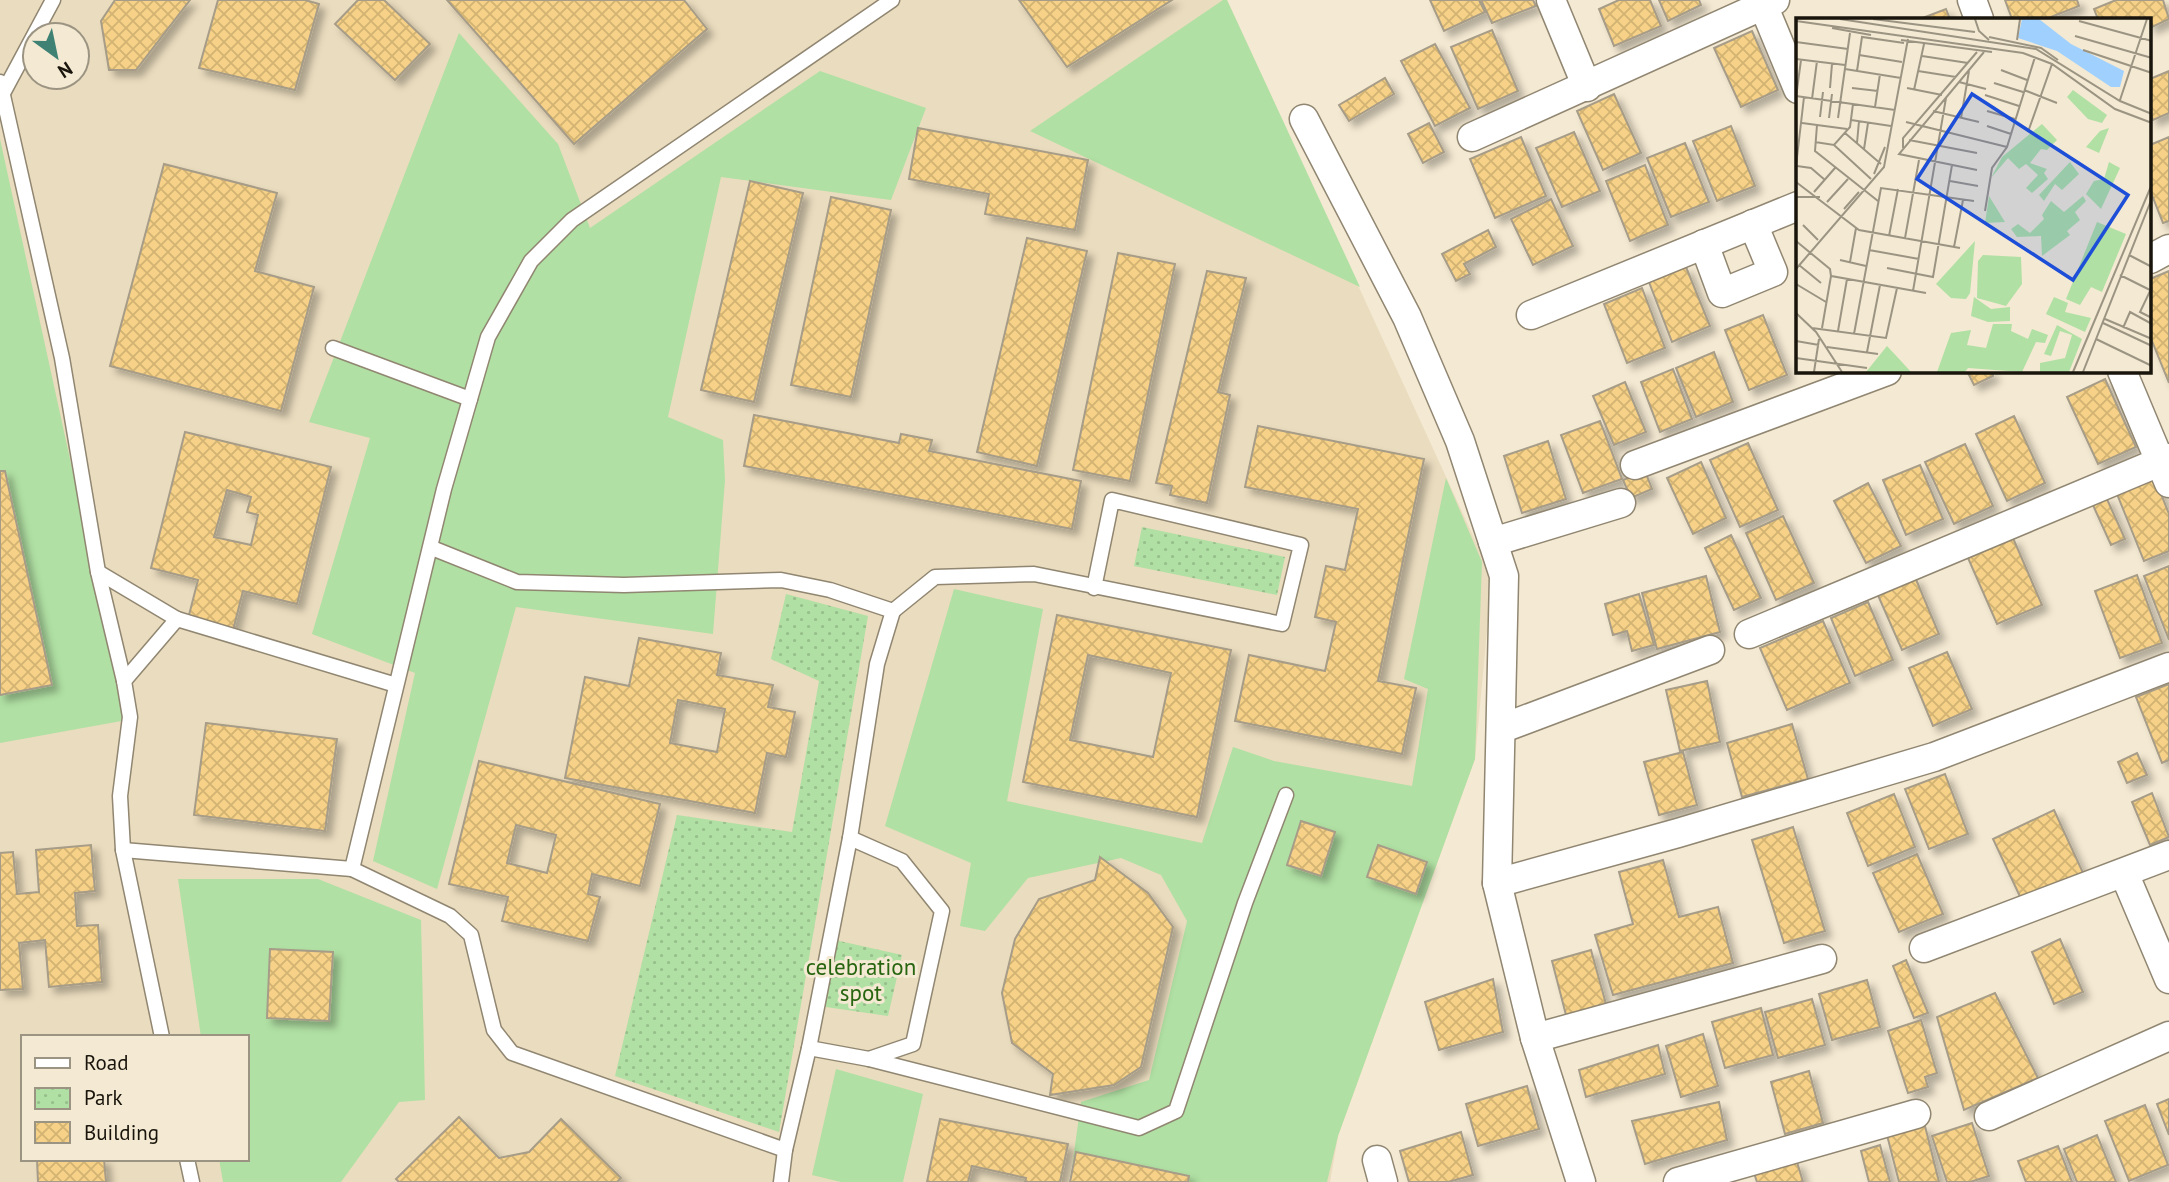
<svg xmlns="http://www.w3.org/2000/svg" width="2169" height="1182" font-family="'PT Sans',sans-serif">
<style>
.built{fill:#eadcbe;fill-rule:evenodd}
.grass{fill:#b0e0a3}
.park{fill:url(#park-dots)}
.building{fill:url(#building-cross-hatch);stroke:#a69c87;stroke-width:2;fill-rule:evenodd;filter:url(#shadow)}
.lines{fill:none;stroke-linecap:round;stroke-linejoin:round}
.service-casing{stroke:#908671;stroke-width:17}
.minor-casing{stroke:#908671;stroke-width:31}
.service{stroke:#fff;stroke-width:14}
.minor{stroke:#fff;stroke-width:28}
.labels{text-anchor:middle;dominant-baseline:central;stroke-width:6;stroke-linejoin:round;paint-order:stroke}
.park-label{font-size:23px;fill:#276510;stroke:#f4e9d2}
.inset-road{fill:none;stroke:#9c9483;stroke-width:2}
.view{fill:#1d4ed8;fill-opacity:0.15;stroke:#1d4ed8;stroke-width:3.5}
.inset-edge{fill:none;stroke:#19150d;stroke-width:3.5}
</style>
<defs>
<pattern id="park-dots" width="8" height="8" patternUnits="userSpaceOnUse" patternTransform="scale(1.75)"><rect width="8" height="8" fill="#b0e0a3"/><path d="M2 2h.1M6 6h.1" fill="none" stroke="#97bf8b" stroke-width="1.8" stroke-linecap="round"/></pattern>
<pattern id="building-cross-hatch" width="8" height="8" patternUnits="userSpaceOnUse" patternTransform="scale(1.75)"><rect width="8" height="8" fill="#f6d187"/><path d="M0 0l8 8M0 8l8-8" fill="none" stroke="#d2b373"/></pattern>
<filter id="shadow"><feDropShadow dx="6" dy="6" stdDeviation="3.5" flood-color="#0004"/></filter>
</defs>
<rect width="100%" height="100%" fill="#f4e9d2"/>
<path class="built" d="M0,0h1227l265,577 -17,182 -137,377 -8,46h-1330zM35,35h42v42h-42zM23,1037h224v122h-224z"/>
<g class="grass">
<polygon points="1223,0 1227,0 1360,287 1030,131"/>
<polygon points="459,33 558,144 590,228 820,71 926,108 891,200 721,177 668,417 723,440 725,480 713,634 516,607 437,889 373,861 415,673 312,634 370,438 309,422"/>
<polygon points="0,139 127,720 0,743"/>
<polygon points="1446,478 1482,562 1475,759 1338,1136 1327,1182 1070,1182 1081,1102 1149,1080 1187,921 1161,875 1121,858 1028,878 985,931 960,926 971,863 885,826 954,589 1043,609 1007,801 1202,843 1233,747 1274,761 1412,786 1428,689 1404,679"/>
<polygon points="178,879 318,879 421,920 425,1100 399,1102 341,1182 223,1182 219,1159 247,1159 247,1037 201,1037"/>
<polygon points="836,1069 923,1094 903,1182 841,1182 812,1175"/>
</g>
<g class="park">
<polygon points="1142,527 1285,557 1277,595 1134,566"/>
<polygon points="786,594 868,616 779,1132 615,1076 677,815 792,832 819,681 771,659"/>
<polygon points="826,938 902,955 888,1016 826,1007"/>
</g>
<g class="building">
<polygon points="115,0 190,0 136,70 109,70 101,21"/>
<polygon points="218,0 305,0 319,4 295,90 199,68"/>
<polygon points="358,0 384,0 430,44 395,80 335,24"/>
<polygon points="447,0 684,0 707,29 574,144"/>
<polygon points="1019,0 1172,0 1067,67"/>
<polygon points="1430,0 1479,0 1485,12 1444,31"/>
<polygon points="1481,0 1533,0 1536,6 1492,23"/>
<polygon points="1619,0 1650,0 1661,26 1614,46 1599,9"/>
<polygon points="1659,0 1699,0 1701,5 1668,21"/>
<polygon points="2005,0 2077,0 2079,6 2046,19 2012,19"/>
<polygon points="2116,0 2163,0 2169,19 2150,28 2150,19 2098,19 2094,9"/>
<polygon points="1946,9 1950,19 1920,19"/>
<polygon points="1492,30 1518,91 1478,109 1451,47"/>
<polygon points="1752,31 1778,90 1741,107 1714,48"/>
<polygon points="1435,44 1470,108 1435,126 1401,61"/>
<polygon points="2169,71 2169,113 2153,120 2150,113 2150,79"/>
<polygon points="1385,78 1394,94 1349,121 1339,105"/>
<polygon points="1614,94 1641,153 1603,170 1577,111"/>
<polygon points="1429,123 1444,152 1423,163 1408,134"/>
<polygon points="1731,126 1755,186 1717,201 1693,141"/>
<polygon points="918,128 1088,160 1075,230 985,214 989,194 909,179"/>
<polygon points="1574,132 1600,191 1562,207 1536,148"/>
<polygon points="1521,137 1546,196 1495,218 1470,159"/>
<polygon points="2169,137 2169,221 2163,223 2150,190 2150,145"/>
<polygon points="1685,143 1709,202 1671,217 1647,158"/>
<polygon points="164,164 277,193 255,271 314,287 281,411 110,366"/>
<polygon points="1645,165 1668,225 1630,241 1606,181"/>
<polygon points="750,181 803,193 754,402 701,390"/>
<polygon points="831,197 891,210 851,397 791,385"/>
<polygon points="1551,199 1573,246 1533,265 1511,219"/>
<polygon points="1488,230 1496,247 1464,264 1470,274 1456,281 1442,254"/>
<polygon points="1027,238 1087,251 1037,466 977,452"/>
<polygon points="1118,253 1175,264 1130,481 1073,470"/>
<polygon points="1686,267 1710,326 1672,342 1649,282"/>
<polygon points="1207,271 1246,278 1218,392 1230,395 1207,503 1170,495 1172,486 1156,483"/>
<polygon points="2169,271 2169,383 2150,336 2150,279"/>
<polygon points="1642,288 1665,348 1627,363 1604,304"/>
<polygon points="1763,315 1787,375 1749,390 1725,330"/>
<polygon points="1714,352 1733,402 1696,417 1676,368"/>
<polygon points="1673,369 1692,419 1660,432 1641,382"/>
<polygon points="1967,371 1991,371 1993,376 1974,385"/>
<polygon points="2105,379 2136,447 2098,464 2067,397"/>
<polygon points="1625,382 1646,432 1614,445 1593,396"/>
<polygon points="754,415 899,443 901,434 932,440 929,451 1081,481 1072,529 744,466"/>
<polygon points="2014,416 2045,483 2007,501 1976,434"/>
<polygon points="1600,421 1622,479 1583,493 1561,435"/>
<polygon points="1258,426 1424,459 1378,681 1416,688 1402,754 1235,721 1249,655 1325,671 1336,622 1315,617 1326,566 1345,570 1358,509 1245,487"/>
<path d="M185,432l146,35 -34,137 -54,-13 -10,39 -45,-11 10,-39 -47,-12zM227,490l24,7 -4,15 11,3 -7,30 -37,-8z"/>
<polygon points="1548,441 1566,499 1522,513 1504,456"/>
<polygon points="1748,443 1778,510 1740,527 1710,460"/>
<polygon points="1965,444 1993,506 1954,524 1925,462"/>
<polygon points="1701,462 1726,518 1693,534 1667,478"/>
<polygon points="1920,465 1943,519 1906,535 1883,480"/>
<polygon points="0,471 5,471 52,685 0,695"/>
<polygon points="1645,471 1652,489 1631,498 1623,480"/>
<polygon points="2155,479 2169,514 2169,551 2144,561 2117,494"/>
<polygon points="1868,483 1901,546 1866,563 1834,501"/>
<polygon points="2106,497 2125,539 2111,545 2092,503"/>
<polygon points="1783,516 1814,583 1776,600 1746,533"/>
<polygon points="1731,535 1761,598 1734,610 1705,548"/>
<polygon points="2013,538 2042,605 1997,624 1968,558"/>
<polygon points="2169,566 2169,640 2144,576"/>
<polygon points="2137,575 2162,643 2120,658 2095,591"/>
<polygon points="1706,576 1720,632 1657,649 1642,593"/>
<polygon points="1915,577 1939,634 1902,650 1877,593"/>
<polygon points="1639,594 1654,645 1632,651 1627,631 1613,635 1605,604"/>
<polygon points="1868,602 1893,660 1855,676 1831,618"/>
<path d="M1057,615l174,35 -34,167 -174,-35zM1088,655l83,18 -18,84 -83,-17z"/>
<polygon points="1823,621 1850,683 1787,710 1760,648"/>
<path d="M639,638l82,15 -4,22 56,10 -5,22 27,5 -9,45 -19,-4 -12,60 -190,-35 20,-101 44,9zM678,700l47,9 -8,43 -47,-9z"/>
<polygon points="1947,652 1972,709 1933,726 1909,668"/>
<polygon points="1707,681 1720,742 1680,751 1666,690"/>
<polygon points="2169,684 2169,760 2162,763 2136,697"/>
<polygon points="206,723 337,739 325,831 194,815"/>
<polygon points="1792,724 1808,779 1742,797 1727,743"/>
<polygon points="1683,752 1697,805 1659,815 1644,762"/>
<polygon points="2137,753 2147,775 2127,783 2118,762"/>
<path d="M479,761l181,43 -20,82 -48,-12 -4,20 12,3 -12,44 -86,-20 6,-24 -59,-13zM516,825l40,10 -9,38 -40,-10z"/>
<polygon points="1945,774 1968,834 1929,849 1905,789"/>
<polygon points="2152,793 2169,837 2150,845 2132,802"/>
<polygon points="1894,794 1915,847 1868,866 1847,813"/>
<polygon points="2054,810 2084,875 2023,903 1993,839"/>
<polygon points="1301,821 1335,832 1321,876 1287,865"/>
<polygon points="1793,827 1825,931 1784,943 1752,840"/>
<polygon points="91,845 95,891 75,893 77,926 98,925 102,982 49,987 45,940 19,943 23,989 0,990 0,853 13,852 17,894 39,892 36,850"/>
<polygon points="1378,845 1427,862 1416,894 1367,877"/>
<polygon points="1917,854 1943,914 1899,932 1873,873"/>
<polygon points="1100,857 1148,893 1173,927 1141,1067 1114,1085 1050,1095 1053,1074 1012,1043 1002,993 1015,939 1039,899 1095,880"/>
<polygon points="1663,860 1679,917 1718,907 1733,963 1613,995 1595,935 1633,924 1619,872"/>
<polygon points="2060,939 2083,992 2054,1004 2032,952"/>
<polygon points="270,949 333,952 329,1021 267,1018"/>
<polygon points="1591,950 1606,1004 1566,1015 1552,961"/>
<polygon points="1906,960 1928,1013 1914,1018 1893,966"/>
<polygon points="1493,979 1503,1032 1439,1050 1425,1002"/>
<polygon points="1867,980 1880,1027 1832,1040 1819,994"/>
<polygon points="1995,993 2038,1078 1964,1110 1937,1017"/>
<polygon points="1812,999 1825,1045 1778,1058 1765,1012"/>
<polygon points="1761,1008 1773,1055 1725,1068 1712,1022"/>
<polygon points="1921,1020 1937,1073 1925,1077 1928,1087 1908,1093 1888,1031"/>
<polygon points="1703,1034 1718,1086 1681,1097 1666,1046"/>
<polygon points="1658,1045 1665,1074 1586,1097 1579,1070"/>
<polygon points="1809,1071 1823,1123 1785,1134 1771,1082"/>
<polygon points="1527,1086 1539,1129 1478,1146 1466,1104"/>
<polygon points="2169,1099 2169,1135 2157,1104"/>
<polygon points="1719,1102 1727,1140 1645,1164 1632,1121"/>
<polygon points="2145,1105 2168,1165 2129,1181 2105,1121"/>
<polygon points="459,1117 499,1158 529,1152 561,1119 621,1178 617,1182 399,1182 396,1179"/>
<polygon points="940,1119 1068,1144 1060,1182 1025,1182 1026,1178 972,1166 968,1182 927,1182"/>
<polygon points="1972,1123 1989,1176 1970,1182 1947,1182 1932,1136"/>
<polygon points="1925,1126 1939,1182 1899,1182 1887,1135"/>
<polygon points="1461,1132 1473,1175 1448,1182 1409,1182 1400,1151"/>
<polygon points="2097,1135 2116,1182 2077,1182 2064,1149"/>
<polygon points="1880,1145 1890,1182 1869,1182 1861,1151"/>
<polygon points="2058,1146 2072,1182 2026,1182 2018,1161"/>
<polygon points="1076,1152 1189,1176 1188,1182 1070,1182"/>
<polygon points="37,1159 104,1159 106,1182 38,1182"/>
<polygon points="1797,1162 1803,1182 1757,1182 1754,1173"/>
</g>
<g class="lines">
<defs>
<g id="service">
<polyline points="0,82 62,358 98,572 124,681 130,717 120,796 123,850 162,1037"/>
<polyline points="2,95 53,0"/>
<polyline points="333,348 470,399"/>
<polyline points="432,548 517,582 624,585 781,580 830,590 893,611 877,664 850,838 809,1048 785,1150 781,1182"/>
<polyline points="98,572 177,619"/>
<polyline points="893,611 935,577 1034,574 1282,624 1301,545 1112,500 1094,588"/>
<polyline points="124,681 177,619 396,685"/>
<polyline points="123,850 352,869"/>
<polyline points="809,1048 869,1059 913,1044 942,911 902,861 850,838"/>
<polyline points="869,1059 1139,1128 1176,1111 1245,903 1286,795"/>
<polyline points="785,1150 512,1053 494,1030 471,935 450,916 352,869 444,489 488,337 531,261 572,220 892,0"/>
<polyline points="187,1159 192,1182"/>
</g>
<g id="minor">
<polyline points="1551,0 1587,87"/>
<polyline points="1761,0 1798,89"/>
<polyline points="1972,0 1979,19"/>
<polyline points="1304,119 1407,317 1460,441 1504,576 1497,883 1535,1038 1581,1182"/>
<polyline points="1472,137 1775,0"/>
<polyline points="1704,244 1722,293 1773,272 1753,224"/>
<polyline points="2150,259 2169,249"/>
<polyline points="1531,315 1798,206"/>
<polyline points="2122,371 2169,483"/>
<polyline points="1635,465 1887,371"/>
<polyline points="1493,542 1621,503"/>
<polyline points="1749,634 2169,458"/>
<polyline points="1503,728 1710,650"/>
<polyline points="2124,873 2169,979"/>
<polyline points="1497,883 1678,833 1934,757 2169,667"/>
<polyline points="1924,948 2169,855"/>
<polyline points="1535,1038 1822,959"/>
<polyline points="1989,1116 2169,1036"/>
<polyline points="1377,1160 1383,1182"/>
<polyline points="1678,1182 1916,1114"/>
</g>
</defs>
<use href="#service" class="service-casing"/>
<use href="#minor" class="minor-casing"/>
<use href="#service" class="service"/>
<use href="#minor" class="minor"/>
</g>
<g class="labels">
<g class="park-label">
<text x="861" y="966">celebration<tspan x="861" dy="26">spot</tspan></text>
</g>
</g>
<g transform="translate(1796 18)">
<rect width="355" height="355" fill="#f4e9d2"/>
<path d="M246,106l15,16 -10,10 -6,-1 -11,14 17,6 -3,4 4,6 -16,14 -6,-5 12,-13 -12,-11 -7,5 -11,-11 -17,20 11,-21zM313,110l-10,25 -13,-6 14,-16zM313,144l11,6 -19,41 -15,-15 8,-13 10,-2zM193,178l16,26 -20,1zM287,178l3,5 -11,11 5,8 -13,11 3,4 -28,21 -1,-20 -24,1 -6,-8 7,-5 12,9 14,-14 -2,-4 9,-14 13,11zM301,204l29,12 -24,58 -11,-5 -11,18 -14,-6zM187,237l38,2 1,27 -16,22 -29,-8 1,-37zM178,279l17,12 19,-2v14l-22,1 -17,-6zM258,279l14,6 -3,9 26,6 -6,14 -39,-18zM197,306h19l-1,7 17,8 4,-10 16,6 -3,8 -9,-1 -14,30 -54,-4 -3,4h-28l14,-39 20,-3 -4,15 19,3zM261,307l25,14 -13,33h-29v-9l25,-5 7,-23 -12,-4 -9,25 -7,-2zM91,328l14,15 10,11h-45z" fill="#b0e0a3"/>
<path d="M277,72l34,25 -5,8 -14,-4 -21,-22zM274,144l9,12 -17,16 -7,-6 -11,17 -5,-6zM179,223l-5,52 -4,6 -15,-1 -15,-14z" fill="#b0e0a3"/>
<path d="M226,1h17l32,25 53,27 -4,16h-9l-54,-36 -39,-13z" fill="#a0d1fe"/>
<path class="inset-road" d="M44,1l196,30 84,52 32,13M77,1l102,13M179,1l4,12 10,9M0,3l227,32 29,11 63,45 37,14M283,3l73,20M36,10l39,7M279,18l77,22M193,19l52,11 17,12M105,22l91,12M221,22l3,-21M0,24l52,7M287,32l69,23M63,37l43,7M126,38l46,7M0,41l49,6M49,51l56,9M205,52l26,10M61,53l5,-34 42,6M122,53l38,6M163,64l27,7M198,65l29,9M34,70l2,-24M56,70l26,3M111,70l35,7M118,72l10,-46M228,72l33,13M189,77l34,11M0,78l99,14M0,79l5,-37M16,81l5,-38M324,82l27,-81M79,89l5,-33M137,93l46,11M191,93l28,8M24,99l3,-25M33,100l3,-24M42,100l12,-85M165,100l8,-47M55,102l40,6M110,104l101,25M6,105l45,6M21,107l-2,26 63,50M191,108l24,8M232,114l24,-68M49,115l36,31M113,122l68,13M19,124l19,3 16,-18 3,-23M61,125l2,-22M38,127l37,34M107,130v-10l74,-86M68,131l4,-26M0,148l8,-69M1,148l14,2 14,12M181,152l-78,-16 85,-102M78,156l11,-27M154,163l28,5M0,164l63,48 101,18M18,174l21,-24M0,179h24M31,184l21,-23M48,191l15,-17M189,193l7,-43 15,-21 28,-90M7,207l15,15M93,218l9,-47M109,220l14,-78M0,223l34,28 1,7M158,229l9,-47M73,232l50,9M333,237l23,12M44,242l26,6M54,244l6,-34M3,247l22,18M91,250l46,9 19,-112M0,251l88,-102 24,-128M324,257l30,15M0,266l30,18M356,269l-12,25 12,6M117,273l33,-193M0,295l20,19 26,40M309,301l47,20M307,305l49,23M16,310l74,10 11,-50M26,310l9,-52 95,17M327,310l7,-16 22,12M42,313l9,-52M58,316l27,-146 93,13M300,321l56,27M0,323l23,4M31,329l51,7M71,334l13,-67M0,340l71,10M18,354l5,-33M277,354l79,-188M287,354l69,-174"/>
<path class="view" d="M176,76l156,101 -55,85 -156,-101z"/>
<rect width="355" height="355" class="inset-edge"/>
</g>
<rect x="21" y="1035" width="228" height="126" fill="#f4e9d2" stroke="#9c9483" stroke-width="2"/>
<rect x="35" y="1058" width="35" height="10" fill="#ffffff" stroke="#9c9483" stroke-width="2"/>
<text x="84" y="1070" font-size="21" fill="#19150d">Road</text>
<rect x="35" y="1088" width="35" height="21" fill="url(#park-dots)" stroke="#9c9483" stroke-width="2"/>
<text x="84" y="1105" font-size="21" fill="#19150d">Park</text>
<rect x="35" y="1122" width="35" height="21" fill="url(#building-cross-hatch)" stroke="#9c9483" stroke-width="2"/>
<text x="84" y="1140" font-size="21" fill="#19150d">Building</text>
<g transform="translate(56 56) rotate(147)"><circle r="33" fill="#f4e9d2" stroke="#9c9483" stroke-width="2"/>
<path d="M0-5L12 26L0 18L-12 26Z" fill="#3f8274"/>
<text y="-10" font-size="19" font-weight="bold" text-anchor="middle" fill="#19150d">N</text>
</g>
</svg>
